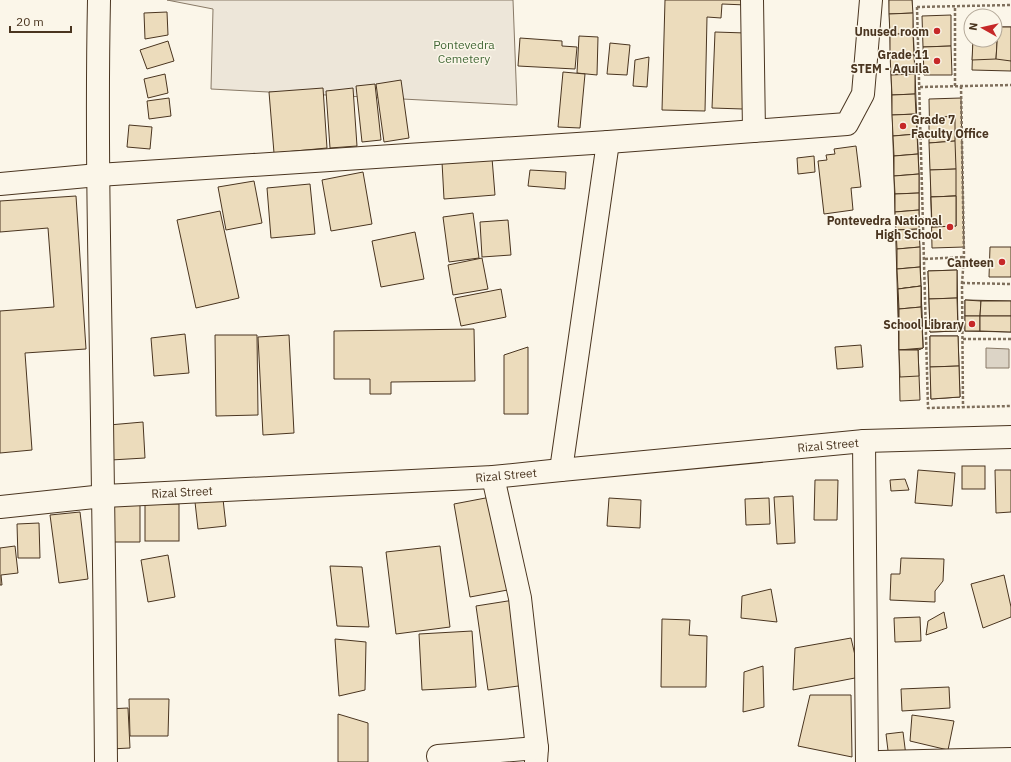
<svg xmlns="http://www.w3.org/2000/svg" width="1011" height="762" font-family="'IBM Plex Sans',sans-serif">
<style>
.green{fill:#ede6d9;stroke:#887966}
.water{fill:#dcd4c6;stroke:#887966}
.building{fill:#ecdcbc;stroke:#4a3520}
.lines{fill:none;stroke-linecap:round;stroke-linejoin:round}
.minor-casing{stroke:#4a3520;stroke-width:24}
.highway-casing{stroke:#4a3520;stroke-width:24}
.path{stroke:#7f6f5c;stroke-width:2.5;stroke-dasharray:3 2;stroke-linecap:butt}
.minor{stroke:#fbf6e9;stroke-width:22}
.highway{stroke:#fbf6e9;stroke-width:22}
.poi-dot{fill:#c62828;stroke:#fbf6e9;stroke-width:1.5}
.labels{text-anchor:middle;dominant-baseline:central;stroke-width:3;stroke-linejoin:round;paint-order:stroke}
.poi-label{font-size:12px;font-weight:bold;fill:#4a3520;stroke:#fbf6e9;text-anchor:end}
.park-label{font-size:12px;fill:#436837;stroke:#fbf6e9}
.street-label{font-size:12px;fill:#4a3520;stroke:#fbf6e9}
</style>
<rect width="100%" height="100%" fill="#fbf6e9"/>
<polygon class="green" points="167,0 513,0 517,105 211,89 213,9"/>
<polygon class="water" points="986,348 1009,349 1009,368 986,368"/>
<g class="building">
<polygon points="665,0 746,0 746,5 722,4 721,18 707,17 705,111 662,110"/>
<polygon points="889,0 912,0 919,174 919,229 923,348 918,350 899,350"/>
<polygon points="889,0 912,0 913,13 889,14"/>
<polygon points="167,12 168,35 145,39 144,13"/>
<polygon points="913,13 913,34 890,34 889,14"/>
<polygon points="951,15 951,46 923,47 922,16"/>
<polygon points="995,27 1011,27 1011,71 972,70 973,40 995,40"/>
<polygon points="995,27 998,27 996,59 972,60 973,40 995,40"/>
<polygon points="998,27 1011,27 1011,61 996,59"/>
<polygon points="715,32 746,33 743,109 712,108"/>
<polygon points="890,34 913,34 914,55 890,55"/>
<polygon points="579,36 598,37 597,75 577,73"/>
<polygon points="520,38 562,41 562,46 577,47 575,69 518,66"/>
<polygon points="168,41 174,61 147,69 140,50"/>
<polygon points="610,43 630,45 627,75 607,74"/>
<polygon points="951,46 952,75 924,75 923,47"/>
<polygon points="890,55 914,55 915,74 891,75"/>
<polygon points="649,57 647,87 633,86 635,60"/>
<polygon points="563,72 585,74 580,128 558,127"/>
<polygon points="165,74 168,93 148,98 144,79"/>
<polygon points="915,74 915,94 892,95 891,75"/>
<polygon points="401,80 409,138 384,142 376,84"/>
<polygon points="375,84 381,140 362,142 356,86"/>
<polygon points="323,88 327,148 274,153 269,92"/>
<polygon points="353,88 357,146 330,148 326,91"/>
<polygon points="915,94 916,114 892,115 892,95"/>
<polygon points="169,98 171,116 149,119 147,101"/>
<polygon points="961,98 964,247 932,248 929,99"/>
<polygon points="916,114 917,134 893,136 892,115"/>
<polygon points="955,116 955,141 929,143 929,118"/>
<polygon points="129,125 152,127 150,149 127,147"/>
<polygon points="917,134 918,154 894,156 893,136"/>
<polygon points="955,141 956,169 930,170 929,143"/>
<polygon points="856,146 861,187 851,188 853,210 824,214 818,161 827,160 826,155 835,154 834,149"/>
<polygon points="918,154 919,174 894,176 894,156"/>
<polygon points="814,156 815,172 798,174 797,158"/>
<polygon points="492,158 495,195 444,199 442,162"/>
<polygon points="956,169 956,196 931,197 930,170"/>
<polygon points="530,170 566,172 565,189 528,186"/>
<polygon points="363,172 372,224 331,231 322,180"/>
<polygon points="919,174 919,193 895,194 894,176"/>
<polygon points="254,181 262,223 226,230 218,187"/>
<polygon points="310,184 315,234 271,238 267,188"/>
<polygon points="919,193 919,210 895,212 895,194"/>
<polygon points="76,196 86,349 25,353 32,450 0,453 0,311 54,307 48,228 0,232 0,201"/>
<polygon points="956,196 956,226 932,227 931,197"/>
<polygon points="956,196 956,226 932,227 931,197"/>
<polygon points="919,210 919,229 896,230 895,212"/>
<polygon points="220,211 239,298 196,308 177,220"/>
<polygon points="473,213 479,258 449,262 443,217"/>
<polygon points="508,220 511,255 482,257 480,222"/>
<polygon points="919,229 920,247 897,249 896,230"/>
<polygon points="415,232 424,279 381,287 372,241"/>
<polygon points="920,247 920,267 897,269 897,249"/>
<polygon points="990,247 1011,247 1011,277 989,277"/>
<polygon points="482,258 488,289 453,295 448,265"/>
<polygon points="920,267 921,286 898,289 897,269"/>
<polygon points="957,270 958,331 930,332 928,271"/>
<polygon points="957,270 957,298 929,299 928,271"/>
<polygon points="921,286 923,348 918,350 899,350 898,289"/>
<polygon points="921,286 921,307 899,309 898,289"/>
<polygon points="501,289 506,317 461,326 455,298"/>
<polygon points="957,298 958,331 930,332 929,299"/>
<polygon points="965,300 1011,301 1011,332 965,331"/>
<polygon points="965,300 981,301 980,316 965,316"/>
<polygon points="981,301 1011,301 1011,316 980,316"/>
<polygon points="921,307 922,326 899,327 899,309"/>
<rect x="965" y="316" width="15" height="15"/>
<polygon points="980,316 1011,316 1011,332 980,331"/>
<polygon points="922,326 923,348 899,350 899,327"/>
<polygon points="474,329 475,381 391,382 391,394 370,394 370,379 334,379 334,331"/>
<polygon points="185,334 189,373 154,376 151,338"/>
<polygon points="215,335 257,335 258,415 216,416"/>
<polygon points="289,335 294,433 263,435 258,337"/>
<polygon points="930,336 958,336 960,397 931,399"/>
<polygon points="930,336 958,336 959,366 930,367"/>
<polygon points="861,345 863,367 837,369 835,347"/>
<polygon points="528,347 528,414 504,414 504,355"/>
<polygon points="899,350 918,350 920,400 900,401"/>
<polygon points="899,350 918,350 919,376 900,377"/>
<polygon points="959,366 960,397 931,399 930,367"/>
<polygon points="143,422 145,458 111,460 109,425"/>
<rect x="962" y="466" width="23" height="23"/>
<polygon points="918,470 955,473 952,506 915,503"/>
<polygon points="995,470 1011,470 1011,512 996,513"/>
<polygon points="905,479 909,490 891,491 890,480"/>
<polygon points="815,480 838,480 837,520 814,520"/>
<polygon points="496,496 513,589 470,597 454,504"/>
<polygon points="793,496 795,543 777,544 774,497"/>
<polygon points="609,498 641,500 640,528 607,526"/>
<polygon points="769,498 770,524 746,525 745,499"/>
<polygon points="223,499 226,526 198,529 195,502"/>
<rect x="145" y="504" width="34" height="37"/>
<polygon points="110,505 140,505 140,542 109,542"/>
<polygon points="80,512 88,579 59,583 50,515"/>
<polygon points="39,523 40,558 18,558 17,524"/>
<polygon points="15,546 18,573 1,575 2,585 0,585 0,548"/>
<polygon points="440,546 450,627 396,634 386,552"/>
<polygon points="168,555 175,597 148,602 141,560"/>
<polygon points="901,558 944,559 943,581 935,591 935,602 890,600 891,574 900,574"/>
<polygon points="330,566 362,567 369,627 337,626"/>
<polygon points="1004,575 1011,607 1011,617 983,628 971,584"/>
<polygon points="771,589 777,622 741,618 742,596"/>
<polygon points="514,600 526,685 488,690 476,606"/>
<polygon points="944,612 947,628 926,635 928,621"/>
<polygon points="920,617 921,641 895,642 894,618"/>
<polygon points="662,619 690,620 689,635 707,636 706,687 661,687"/>
<polygon points="472,631 476,687 422,690 419,634"/>
<polygon points="851,638 860,677 793,690 795,648"/>
<polygon points="335,639 366,642 365,690 339,696"/>
<polygon points="763,666 764,707 743,712 744,672"/>
<polygon points="949,687 950,708 902,711 901,689"/>
<polygon points="810,695 851,695 852,757 798,746"/>
<polygon points="129,699 169,699 168,736 130,736"/>
<polygon points="128,708 130,748 110,749 107,709"/>
<polygon points="338,714 368,723 368,762 338,762"/>
<polygon points="912,715 954,721 948,750 910,741"/>
<polygon points="903,732 906,756 889,759 886,734"/>
</g>
<g class="lines">
<defs>
<g id="minor">
<path d="M99,0c-3,140 1,281 3,421 2,114 3,227 4,341"/>
<polyline points="752,0 754,131"/>
<polyline points="0,184 98,175 608,142 847,124 863,94 871,0"/>
<polyline points="864,441 867,762"/>
<polyline points="561,470 608,142"/>
<polyline points="493,477 520,598 537,748 536,762"/>
<polyline points="438,756 537,748"/>
<polyline points="880,762 1011,759"/>
</g>
<polyline id="highway" points="0,507 104,496 493,477 561,470 864,441 1011,437"/>
</defs>
<use href="#minor" class="minor-casing"/>
<use href="#highway" class="highway-casing"/>
<g class="path">
<polyline points="917,7 928,408 1011,406"/>
<polyline points="917,7 1011,5"/>
<polyline points="955,86 955,7"/>
<polyline points="961,86 964,257 962,283 963,407"/>
<polyline points="920,87 1011,85"/>
<polyline points="925,259 964,257"/>
<polyline points="962,283 1011,284"/>
<polyline points="963,339 1011,339"/>
</g>
<use href="#minor" class="minor"/>
<use href="#highway" class="highway"/>
</g>
<g class="poi-dot">
<circle cx="937" cy="31" r="4"/>
<circle cx="937" cy="61" r="4"/>
<circle cx="903" cy="126" r="4"/>
<circle cx="950" cy="227" r="4"/>
<circle cx="1002" cy="262" r="4"/>
<circle cx="972" cy="324" r="4"/>
</g>
<g class="labels">
<g class="poi-label">
<text x="929" y="31">Unused room</text>
<text x="929" y="54">Grade 11<tspan x="929" dy="14">STEM - Aquila</tspan></text>
<text x="911" y="119" text-anchor="start">Grade 7<tspan x="911" dy="14">Faculty Office</tspan></text>
<text x="942" y="220">Pontevedra National<tspan x="942" dy="14">High School</tspan></text>
<text x="994" y="262">Canteen</text>
<text x="964" y="324">School Library</text>
</g>
<g class="park-label">
<text x="464" y="44">Pontevedra<tspan x="464" dy="14">Cemetery</tspan></text>
</g>
<g class="street-label">
<text transform="translate(828 445) rotate(-5)">Rizal Street</text>
<text transform="translate(506 475) rotate(-5)">Rizal Street</text>
<text transform="translate(182 492) rotate(-3)">Rizal Street</text>
</g>
</g>
<g transform="translate(983 28) rotate(278)"><circle r="19" fill="#fbf6e9" stroke="#b4a999"/>
<path d="M0-3L7 15L0 10L-7 15Z" fill="#c62828"/>
<text y="-6" font-size="11" font-weight="bold" text-anchor="middle" fill="#4a3520">N</text>
</g>
<path d="M10 26v6h61v-6" fill="none" stroke="#4a3520" stroke-width="2"/>
<text x="16" y="26" font-size="12" fill="#4a3520" stroke="#fbf6e9" stroke-width="3" paint-order="stroke">20 m</text>
</svg>
